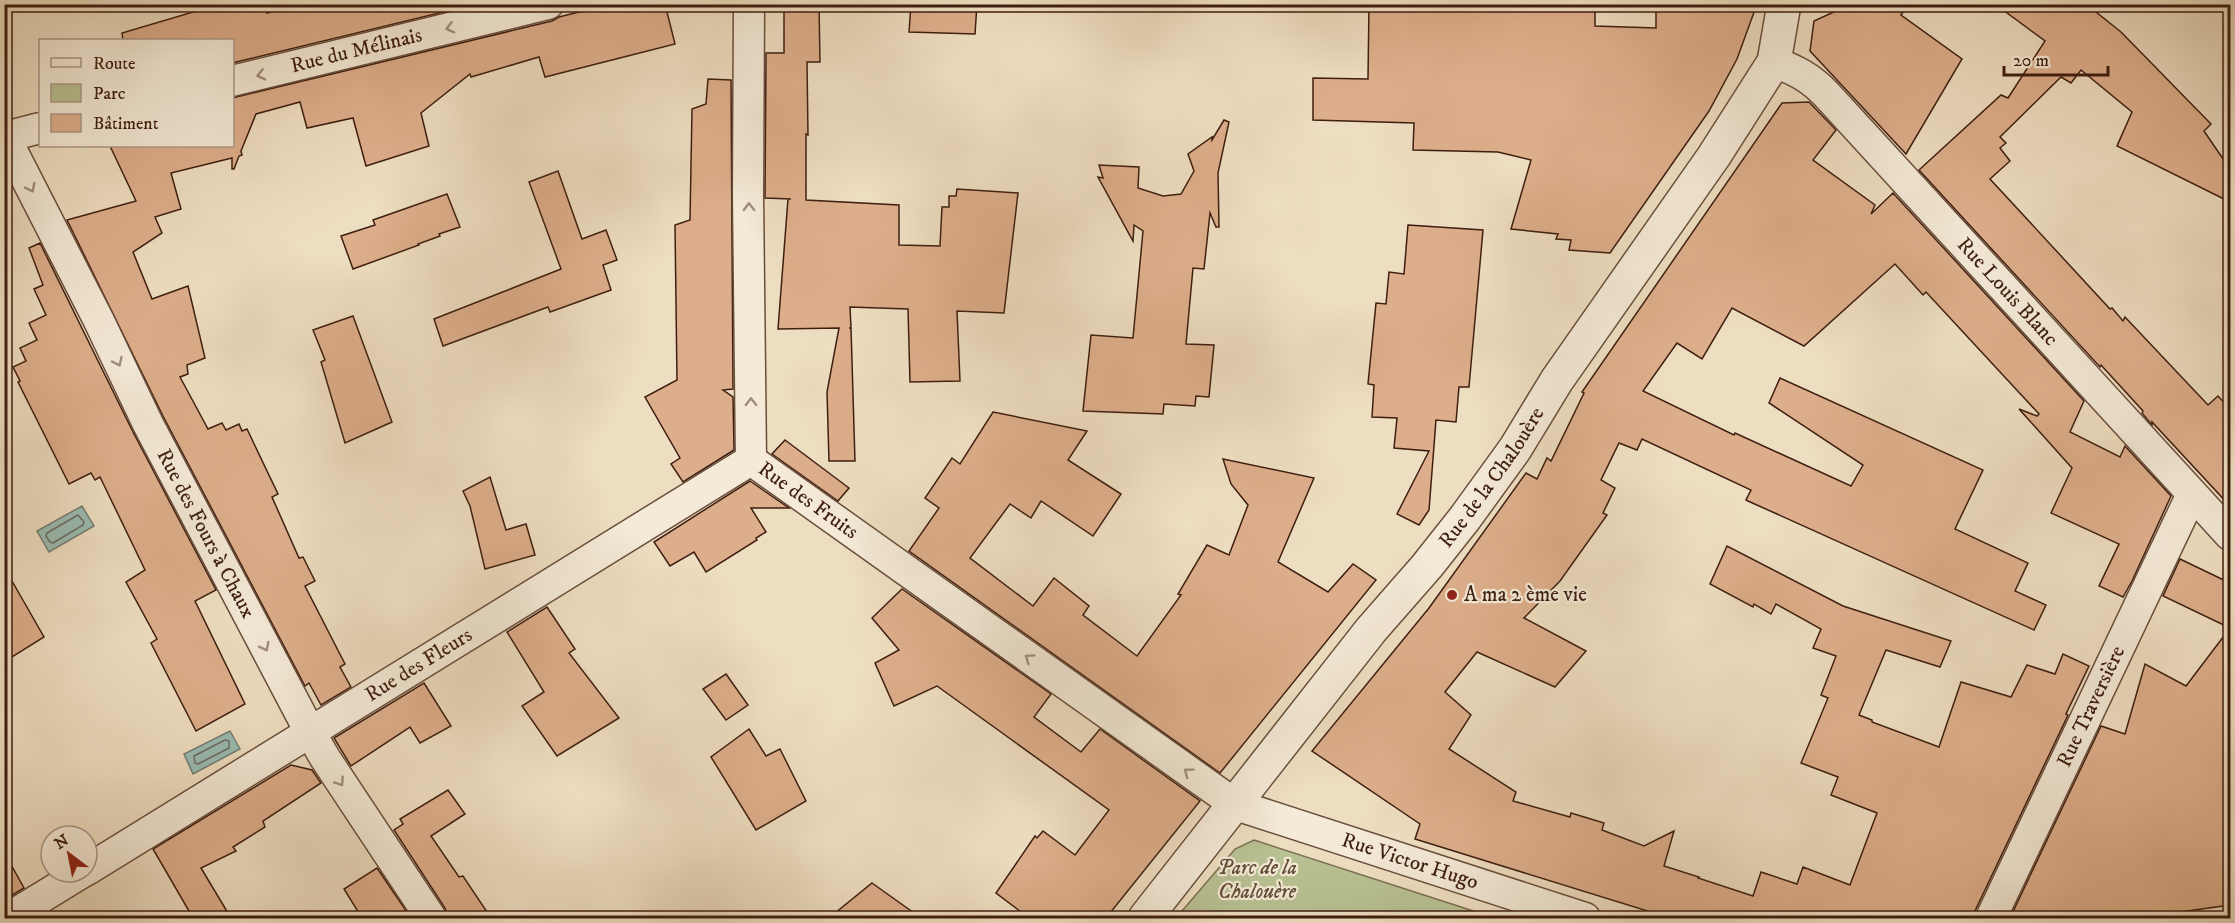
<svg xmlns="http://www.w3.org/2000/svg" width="2235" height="923" font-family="'IM FELL DW Pica',serif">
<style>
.green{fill:#b8c193;stroke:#7b7052;stroke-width:1.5}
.water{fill:#99bcb3;stroke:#757d72;stroke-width:1.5}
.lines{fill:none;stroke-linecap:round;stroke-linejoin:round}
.shore{stroke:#6c6d62;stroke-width:1.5}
.building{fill:#ddae8b;stroke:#3e1e10;stroke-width:1.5}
.minor-casing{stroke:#6a4e3c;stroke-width:33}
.tertiary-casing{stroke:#6a4e3c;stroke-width:36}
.minor{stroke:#f4ead7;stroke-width:30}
.tertiary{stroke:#f4ead7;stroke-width:33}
.oneway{stroke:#a28e7d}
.poi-dot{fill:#8f2418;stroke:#f4ead7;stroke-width:2}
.labels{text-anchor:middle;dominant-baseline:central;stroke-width:4.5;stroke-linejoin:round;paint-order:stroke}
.street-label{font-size:21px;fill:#3e1e10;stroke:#f4ead7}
.poi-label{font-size:21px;fill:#3e1e10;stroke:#f4ead7;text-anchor:start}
.park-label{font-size:21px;font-style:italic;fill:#634f37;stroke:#f4ead7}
</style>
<rect width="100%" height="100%" fill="#eedec1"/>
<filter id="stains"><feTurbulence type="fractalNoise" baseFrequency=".00333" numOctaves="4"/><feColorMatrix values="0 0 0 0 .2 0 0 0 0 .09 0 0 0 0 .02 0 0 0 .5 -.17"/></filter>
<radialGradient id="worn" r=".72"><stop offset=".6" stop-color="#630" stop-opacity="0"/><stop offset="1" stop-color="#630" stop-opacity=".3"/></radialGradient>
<polygon class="green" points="1254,840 1495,918 1176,918 1235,849"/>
<g class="water">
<polygon points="82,506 94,526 49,552 37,531"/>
<polygon points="230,731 240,749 193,774 184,754"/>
</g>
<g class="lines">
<g class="shore">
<polygon points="78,515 84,522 83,525 53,543 50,542 46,536 47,533"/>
<polygon points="225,740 229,741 229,748 198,764 195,763 194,756"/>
</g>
</g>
<g class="building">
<polygon points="220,4 265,4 267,13 301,4 459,4 460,8 232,63 232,40 123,40 122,33"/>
<polygon points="611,4 665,4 675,44 545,77 539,57 471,77 470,74 421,113 429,146 366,166 353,118 307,128 300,102 256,114 241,151 242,155 239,156 234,169 232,169 232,158 171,173 181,209 155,217 162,233 133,252 152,299 188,286 205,358 187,365 188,374 180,377 208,429 222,423 226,430 239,424 242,431 247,429 278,494 272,497 299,558 303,557 315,581 305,586 345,664 340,667 351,687 321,705 309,683 305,686 163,416 67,220 136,201 110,146 232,146 232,98 552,21 559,17"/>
<polygon points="784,4 819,4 820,62 807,62 808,135 806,134 806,200 899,205 899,245 940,246 942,207 949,207 949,196 956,196 957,189 1018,193 1004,313 957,311 960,381 910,382 908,309 850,307 851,328 849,328 851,328 855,461 829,461 827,392 839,328 778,329 788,199 791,199 765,198 766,53 784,53"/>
<polygon points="911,4 977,4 975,34 909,32"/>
<polygon points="1369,4 1595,4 1595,26 1656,28 1656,4 1757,4 1737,59 1709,111 1610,253 1569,250 1571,240 1556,239 1558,234 1511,229 1531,160 1498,152 1413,150 1414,123 1313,120 1313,78 1368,79"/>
<polygon points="1851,4 1908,4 1901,15 1962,59 1906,154 1810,51 1814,21"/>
<polygon points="1995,4 2086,4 2121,32 2211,124 2204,131 2230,169 2230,202 2117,146 2132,112 2081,70 2071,83 2061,77 2000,137 2006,143 2000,148 2010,161 1990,179 2110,309 2112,308 2123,321 2125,317 2208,405 2218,396 2230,409 2230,506 2152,422 2152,425 2142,413 2143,411 2101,365 2100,367 1919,170 2001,95 2008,98 2045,41"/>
<polygon points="708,79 731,80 733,389 723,390 733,397 734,450 683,482 671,464 680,458 645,397 677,380 675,225 690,220 692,109 706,104"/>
<polygon points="1809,102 1836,130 1813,160 1875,205 1871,214 1893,193 2084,401 2070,432 2120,457 2125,446 2171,496 2132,581 2123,597 2099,586 2119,544 2051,513 2072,468 2019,409 2037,416 2039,414 1926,292 1923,295 1895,264 1804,346 1732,308 1702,359 1677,343 1643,391 1734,435 1735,433 1851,486 1863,465 1769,403 1780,378 1983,470 1955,529 2028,563 2015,591 2046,605 2034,630 1748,501 1746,500 1751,490 1642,439 1637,450 1619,443 1601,480 1615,488 1603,513 1607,515 1560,581 1524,618 1586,651 1555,687 1477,652 1445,692 1471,715 1449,749 1516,792 1513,801 1570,817 1571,813 1604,823 1602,830 1644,846 1674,831 1664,866 1699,877 1698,878 1753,896 1761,872 1797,884 1803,867 1850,885 1877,813 1831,795 1838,777 1801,763 1828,698 1821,695 1836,656 1813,648 1821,629 1776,604 1771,614 1754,604 1753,607 1710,584 1727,546 1843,606 1951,641 1940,667 1886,650 1859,715 1872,720 1872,722 1939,747 1961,682 2011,697 2027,665 2055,674 2063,654 2089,666 2066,714 2068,715 1975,911 1974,918 1670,918 1415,839 1420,824 1312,751 1429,608 1526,473 1537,479 1547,458 1551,461 1584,393 1582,392 1782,103"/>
<polygon points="1224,120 1229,122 1218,173 1219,227 1216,227 1210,213 1204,269 1193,268 1186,344 1214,345 1209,397 1196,396 1195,406 1164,404 1163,414 1083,411 1091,335 1133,338 1143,231 1134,225 1133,241 1098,177 1103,178 1099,165 1139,167 1138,188 1163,196 1181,194 1194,171 1188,154 1212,137 1212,140"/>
<polygon points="558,171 582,239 606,230 617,260 603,265 611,290 550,312 548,307 443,346 434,319 561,269 529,182"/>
<polygon points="447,194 460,227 439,234 440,236 418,244 419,245 353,269 341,236 375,225 373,220"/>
<polygon points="1408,225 1483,230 1469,387 1459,387 1456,422 1436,420 1429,510 1419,525 1397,514 1429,451 1394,448 1397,418 1372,417 1374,385 1368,384 1376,303 1386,304 1389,272 1404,274"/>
<polygon points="40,243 133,432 216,590 195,601 245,704 196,731 151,643 157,639 126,582 145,570 100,477 95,480 91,473 69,484 18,382 20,381 13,367 26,361 20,348 37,340 29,323 46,315 34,289 43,285 29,248"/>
<polygon points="353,316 392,422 345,443 321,362 325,360 313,330"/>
<polygon points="993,412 1087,431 1068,460 1121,494 1093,536 1041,501 1031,518 1010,504 970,558 1033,606 1054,578 1089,606 1083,615 1137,656 1181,595 1178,594 1207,545 1229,555 1248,505 1231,484 1223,459 1314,478 1278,562 1328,592 1353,564 1376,580 1220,773 909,551 939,508 925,498 952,458 960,464"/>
<polygon points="785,440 849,488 838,501 772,454"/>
<polygon points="490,477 506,530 526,524 535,555 485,569 470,506 463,491"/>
<polygon points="750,481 789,508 751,508 766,532 756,538 757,540 706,572 694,552 670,566 654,542"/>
<polygon points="2180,559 2230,583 2230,628 2163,596"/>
<polygon points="4,567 44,637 4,662"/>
<polygon points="902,589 1051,694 1034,717 1081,752 1100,729 1200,801 1106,918 1029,918 996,893 1035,836 1037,838 1043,831 1075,855 1109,810 937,686 894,706 875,663 899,650 872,618"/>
<polygon points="547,607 575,649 569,653 619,718 557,756 522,706 544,692 507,632"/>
<polygon points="2230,628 2230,905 2137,918 2010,918 2101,726 2125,734 2145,664 2186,686"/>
<polygon points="726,674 748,705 726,720 703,689"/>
<polygon points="424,683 451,726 420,743 410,727 351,766 334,738"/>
<polygon points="749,729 766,756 780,749 806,801 756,830 711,757"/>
<polygon points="291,765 312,770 321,783 263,821 265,827 233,847 236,851 201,868 231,918 193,918 153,849"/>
<polygon points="448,790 465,814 431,836 459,877 463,876 491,918 448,918 445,908 394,830 403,824 400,819"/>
<polygon points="4,852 24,888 4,900"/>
<polygon points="377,868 411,918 362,918 344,889"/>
<polygon points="872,883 921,918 829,918"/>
</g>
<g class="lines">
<defs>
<g id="minor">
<polyline points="749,4 748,195 751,460"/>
<path id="s1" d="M1774,62c22,8 37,16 53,33l403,440"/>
<path id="s2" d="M232,81l316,-77"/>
<path id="s3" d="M4,135l95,186 49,103 162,308 15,26 106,160"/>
<polyline points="5,137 40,128"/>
<path id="s4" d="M751,460l485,345 349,113"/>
<path id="s5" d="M87,870l664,-410"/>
<polyline points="8,918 83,872"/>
<path id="s6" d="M1991,918l201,-424"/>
</g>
<g id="tertiary">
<path id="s7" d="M1145,918l226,-288 56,-64 38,-48 50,-69 42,-69 157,-224 60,-94 10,-58"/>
</g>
</defs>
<use href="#minor" class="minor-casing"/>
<use href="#tertiary" class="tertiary-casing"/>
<use href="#minor" class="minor"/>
<use href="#tertiary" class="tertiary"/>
</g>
<defs><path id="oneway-chevron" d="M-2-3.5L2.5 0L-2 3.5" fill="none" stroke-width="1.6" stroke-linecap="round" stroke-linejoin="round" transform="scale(1.5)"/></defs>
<g class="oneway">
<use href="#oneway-chevron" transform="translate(450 28) rotate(166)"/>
<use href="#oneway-chevron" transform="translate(261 75) rotate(166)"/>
<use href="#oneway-chevron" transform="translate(31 188) rotate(63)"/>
<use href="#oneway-chevron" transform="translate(749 207) rotate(-91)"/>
<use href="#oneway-chevron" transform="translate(118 362) rotate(65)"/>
<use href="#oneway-chevron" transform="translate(751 402) rotate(-91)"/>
<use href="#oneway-chevron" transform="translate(265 647) rotate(63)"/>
<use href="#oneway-chevron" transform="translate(1029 658) rotate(-145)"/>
<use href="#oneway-chevron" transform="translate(1188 772) rotate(-143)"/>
<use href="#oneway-chevron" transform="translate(340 782) rotate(56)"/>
</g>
<circle class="poi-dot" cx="1452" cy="595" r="6"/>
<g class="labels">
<g class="street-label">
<text stroke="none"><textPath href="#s2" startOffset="128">Rue du Mélinais</textPath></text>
<text stroke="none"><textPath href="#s1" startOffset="330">Rue Louis Blanc</textPath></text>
<text stroke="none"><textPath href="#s7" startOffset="561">Rue de la Chalouère</textPath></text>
<text stroke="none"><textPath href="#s4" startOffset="70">Rue des Fruits</textPath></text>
<text stroke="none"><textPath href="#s3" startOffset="447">Rue des Fours à Chaux</textPath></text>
<text stroke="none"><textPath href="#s5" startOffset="390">Rue des Fleurs</textPath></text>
<text stroke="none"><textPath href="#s6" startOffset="234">Rue Traversière</textPath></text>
<text stroke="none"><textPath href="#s4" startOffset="778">Rue Victor Hugo</textPath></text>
</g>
<g class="poi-label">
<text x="1464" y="595">A ma 2 ème vie</text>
</g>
<g class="park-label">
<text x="1257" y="868">Parc de la<tspan x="1257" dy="24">Chalouère</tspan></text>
</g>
</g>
<rect width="2235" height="923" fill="none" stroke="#eedec1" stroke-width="24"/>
<rect x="6" y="6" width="2223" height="911" fill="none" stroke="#3e1e10" stroke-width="3"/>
<rect x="12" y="12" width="2211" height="899" fill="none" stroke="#3e1e10" stroke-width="1.5"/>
<rect x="39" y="39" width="195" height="108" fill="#f4ead7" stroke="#ab9887" stroke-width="1.5"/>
<rect x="51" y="58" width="30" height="9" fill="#f4ead7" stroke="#ab9887" stroke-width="1.5"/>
<text x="93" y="69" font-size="18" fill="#3e1e10">Route</text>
<rect x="51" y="84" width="30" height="18" fill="#b8c193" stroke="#ab9887" stroke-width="1.5"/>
<text x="93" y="99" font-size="18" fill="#3e1e10">Parc</text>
<rect x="51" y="114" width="30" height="18" fill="#ddae8b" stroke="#ab9887" stroke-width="1.5"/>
<text x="93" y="129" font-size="18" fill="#3e1e10">Bâtiment</text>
<g transform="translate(69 854) rotate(328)"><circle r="28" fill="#f4ead7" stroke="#ab9887" stroke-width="1.5"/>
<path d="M0-4.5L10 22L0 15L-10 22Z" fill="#8f2418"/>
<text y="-9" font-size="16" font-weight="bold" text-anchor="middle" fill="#3e1e10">N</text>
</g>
<path d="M2004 66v9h104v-9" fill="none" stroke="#3e1e10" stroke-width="3"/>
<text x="2013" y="66" font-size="18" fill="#3e1e10" stroke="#f4ead7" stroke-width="4.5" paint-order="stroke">20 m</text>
<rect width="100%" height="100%" filter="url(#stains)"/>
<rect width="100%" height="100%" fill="url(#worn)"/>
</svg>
